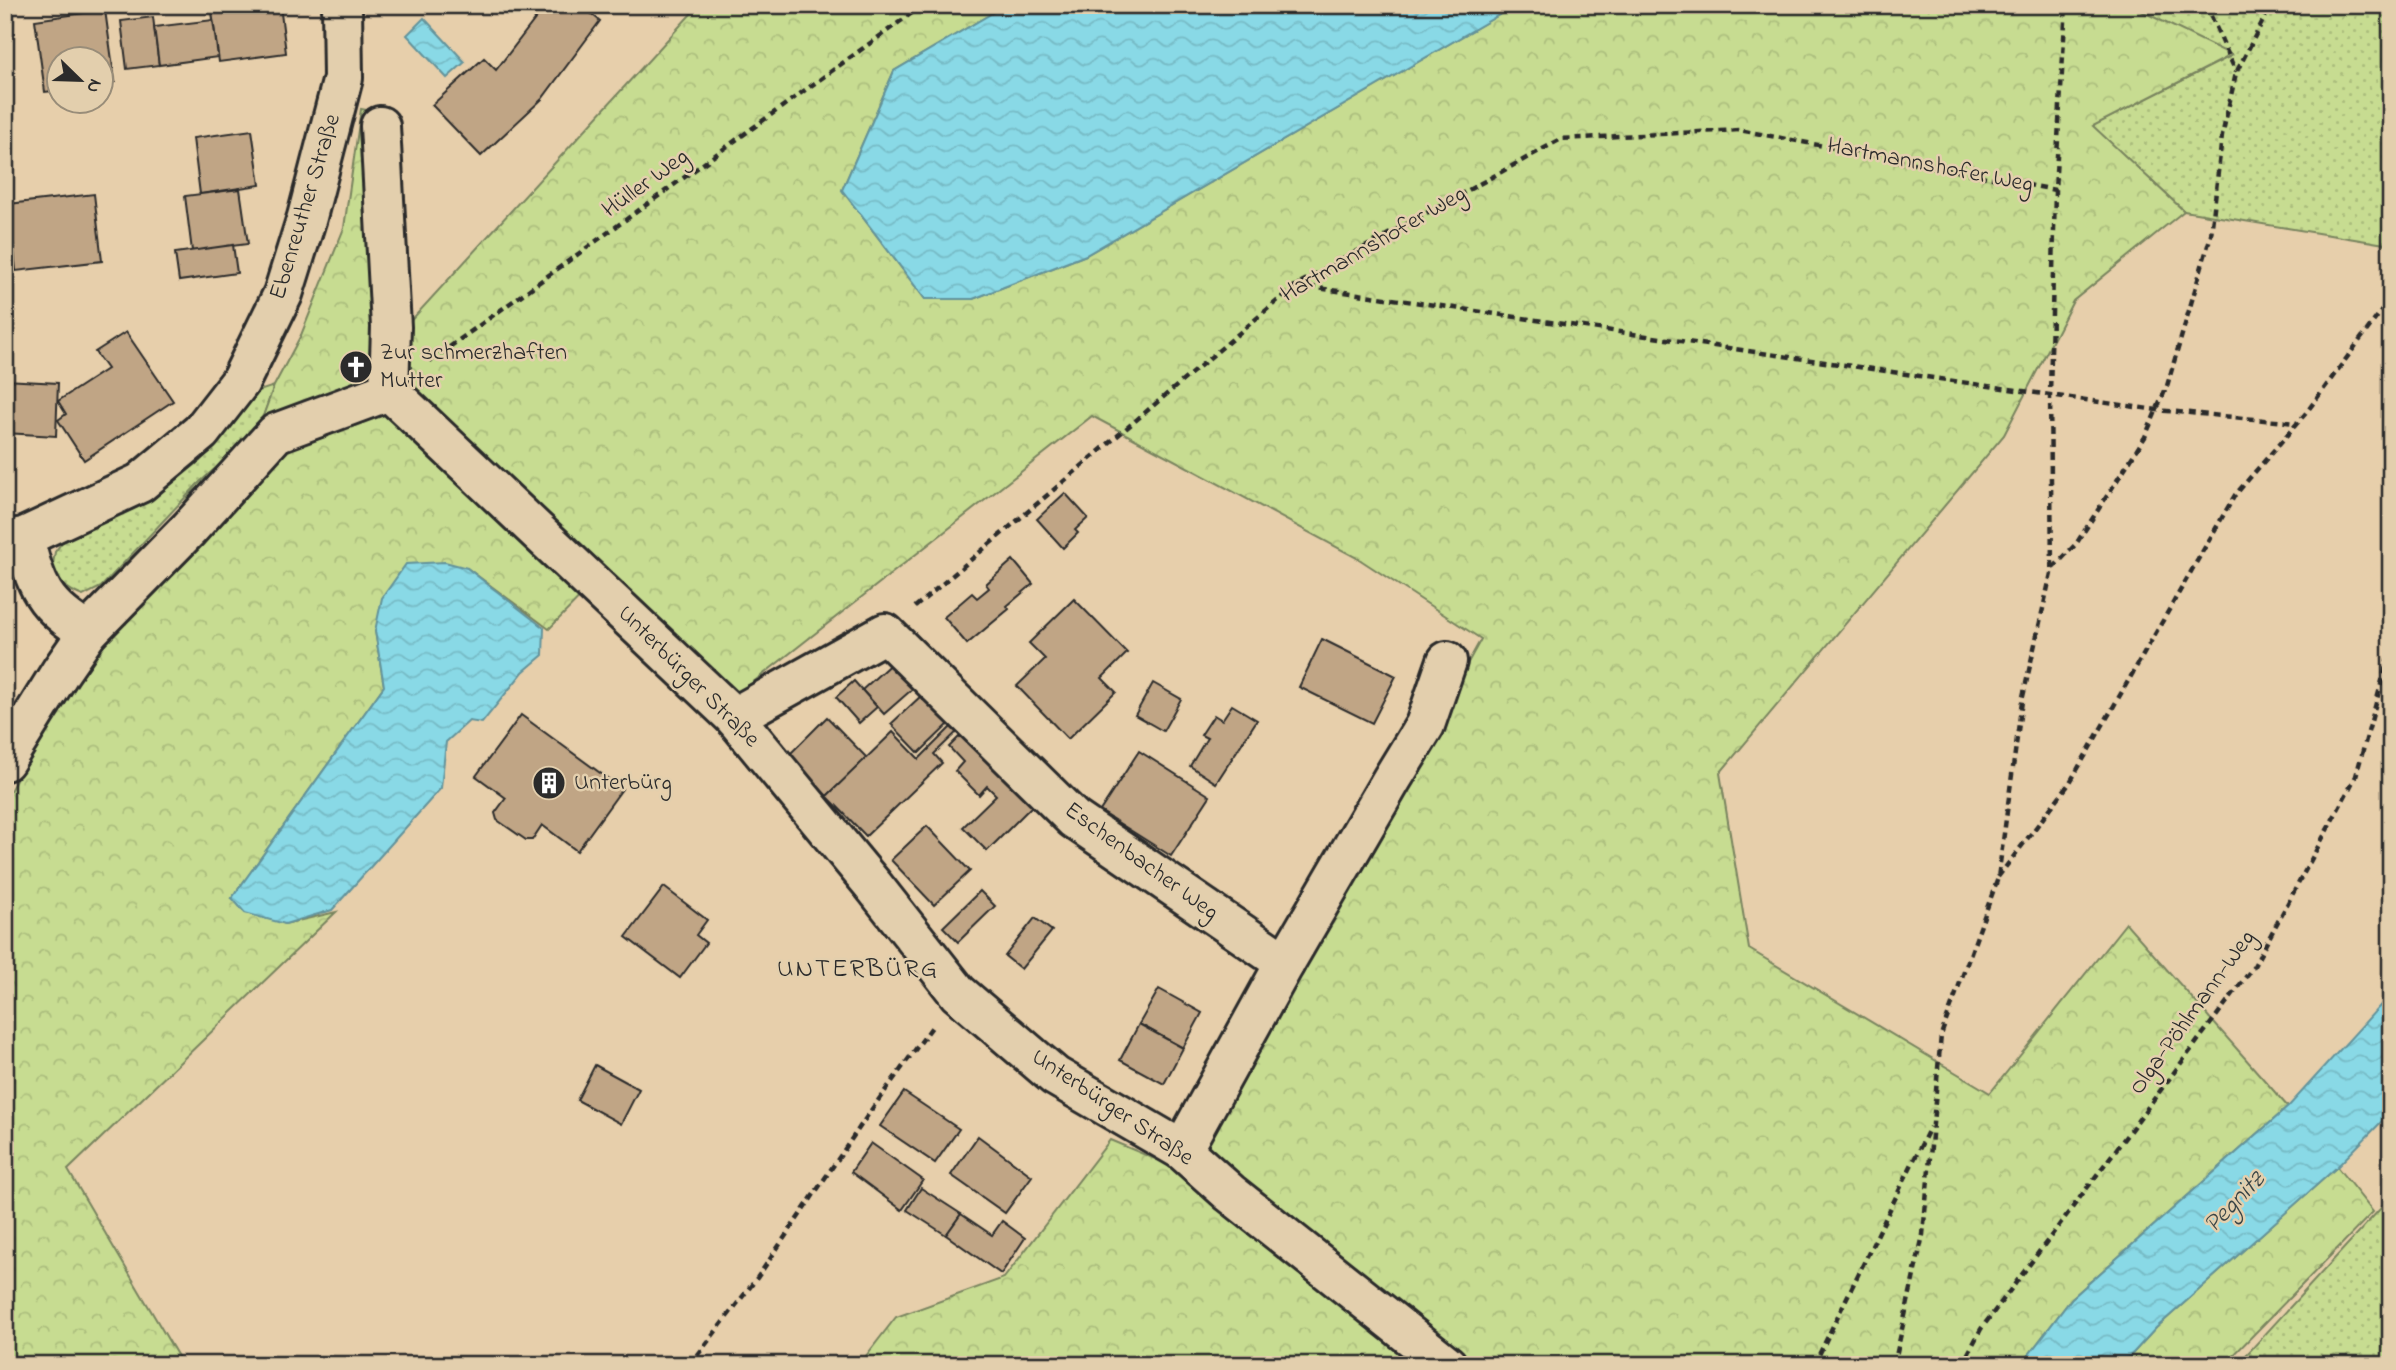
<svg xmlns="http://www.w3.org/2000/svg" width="2396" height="1370" font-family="'Indie Flower',sans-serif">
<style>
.grass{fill:url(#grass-dots);stroke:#79845e;stroke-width:2}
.forest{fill:url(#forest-crowns);stroke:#79845e;stroke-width:2}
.water{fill:url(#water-waves);stroke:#63939b;stroke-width:2}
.building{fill:#c0a585;stroke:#2b2b2b;stroke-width:2}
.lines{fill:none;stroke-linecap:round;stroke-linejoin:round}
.minor-casing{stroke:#2b2b2b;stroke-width:44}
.path{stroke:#2b2b2b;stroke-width:4.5;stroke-dasharray:7 5;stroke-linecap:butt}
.minor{stroke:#e3cfad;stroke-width:38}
.labels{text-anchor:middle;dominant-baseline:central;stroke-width:5;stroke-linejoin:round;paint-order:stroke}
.street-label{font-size:24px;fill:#2b2b2b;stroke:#e3cfad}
.poi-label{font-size:24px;fill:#2b2b2b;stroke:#e3cfad;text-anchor:start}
.neighbourhood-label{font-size:26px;letter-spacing:2px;fill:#2b2b2b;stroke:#e3cfad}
.water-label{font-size:26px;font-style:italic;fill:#394547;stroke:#e3cfad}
</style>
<defs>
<pattern id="grass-dots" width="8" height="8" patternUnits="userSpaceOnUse" patternTransform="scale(1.75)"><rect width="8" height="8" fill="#c7dc91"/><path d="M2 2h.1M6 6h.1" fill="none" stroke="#abbd7d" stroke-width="1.8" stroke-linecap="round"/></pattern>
<pattern id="forest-crowns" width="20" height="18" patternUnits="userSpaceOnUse" patternTransform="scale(1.75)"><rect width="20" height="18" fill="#c7dc91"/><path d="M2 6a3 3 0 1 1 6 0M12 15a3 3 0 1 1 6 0" fill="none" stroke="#abbd7d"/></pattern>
<pattern id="water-waves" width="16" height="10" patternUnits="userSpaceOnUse" patternTransform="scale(1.75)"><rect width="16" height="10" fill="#89d9e6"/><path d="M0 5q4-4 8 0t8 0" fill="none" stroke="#76bac5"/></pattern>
</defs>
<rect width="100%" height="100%" fill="#e7cfab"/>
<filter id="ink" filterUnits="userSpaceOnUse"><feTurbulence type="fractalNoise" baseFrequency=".0143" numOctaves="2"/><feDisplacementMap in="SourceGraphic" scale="14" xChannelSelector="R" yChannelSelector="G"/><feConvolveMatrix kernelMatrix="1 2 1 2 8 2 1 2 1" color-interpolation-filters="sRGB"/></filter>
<g filter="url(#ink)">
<g class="grass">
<polygon points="2129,5 2391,5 2391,245 2184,211 2092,126 2231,56"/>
<path d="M274,386l-16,44 -61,55 -96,102 -18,9c-14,-5 -22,-12 -31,-26l3,-18 8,-11 23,-14 47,-18 31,-19 36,-29 31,-36 25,-33z"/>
<polygon points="2391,1197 2391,1365 2237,1365"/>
</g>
<g class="forest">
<polygon points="699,5 1006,5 894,71 842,190 925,299 973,299 1086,255 1516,5 2129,5 2232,55 2093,126 2184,211 2073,301 2004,435 1720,773 1749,949 1990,1093 2126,923 2288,1107 2072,1298 2021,1365 859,1365 896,1317 1004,1278 1110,1140 1186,1172 1481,639 1359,559 1092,416 733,698 606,571 549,629 467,568 375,631 384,686 232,898 285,924 336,912 68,1170 183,1365 5,1365 5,800 118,596 197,485 258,430 274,386 301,335 344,228 361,109 367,110 374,254 385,349"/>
<polygon points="2337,1167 2373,1212 2224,1365 2122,1365 2156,1328"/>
</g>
<g class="water">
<polygon points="1006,5 1516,5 1086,255 973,299 925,299 842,190 894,71"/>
<polygon points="424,18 465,62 447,78 407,35"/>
<polygon points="445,562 467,568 544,628 543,655 523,672 482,723 469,721 446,742 441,788 332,910 285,924 245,913 232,898 384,686 375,631 382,598 406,564"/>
<polygon points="2391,990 2391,1112 2337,1167 2156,1328 2122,1365 2021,1365 2072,1298 2288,1107 2388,997"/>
</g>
<g class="building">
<polygon points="211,5 280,5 286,53 219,62"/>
<polygon points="546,5 581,5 600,21 542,99 481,156 432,105 484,58 496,70"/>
<polygon points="105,10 115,82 102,84 102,60 60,60 60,90 45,92 35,20"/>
<polygon points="153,17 159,65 127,69 121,21"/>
<polygon points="213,20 218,57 159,65 154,27"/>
<polygon points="252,130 260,185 200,194 193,138"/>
<polygon points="240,189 248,244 192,251 185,196"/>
<polygon points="94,194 102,261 16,271 9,204"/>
<polygon points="233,245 237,273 179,281 175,253"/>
<polygon points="126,332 173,401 84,460 58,420 66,414 58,401 107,369 95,352"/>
<polygon points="5,380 58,383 56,436 5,433"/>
<polygon points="1065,493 1088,518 1075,530 1078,533 1063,548 1037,519"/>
<polygon points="1013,560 1033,584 1007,606 1009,609 967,644 944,617 972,593 977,598 989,588 986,584"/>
<polygon points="1074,599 1127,653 1102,678 1116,692 1068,739 1017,686 1045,659 1029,643"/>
<polygon points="1322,639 1396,676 1372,723 1299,687"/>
<polygon points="895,660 917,685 884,714 862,690"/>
<polygon points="854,681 877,707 859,723 836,697"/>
<polygon points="1153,683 1181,699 1163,731 1135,715"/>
<polygon points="922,695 949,724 919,753 891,724"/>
<polygon points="1232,705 1257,720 1216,783 1190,766 1207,738 1201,735 1214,715 1222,720"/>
<polygon points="521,715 622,789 577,851 542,825 532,840 526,840 497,820 495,813 506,798 476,776"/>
<polygon points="827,717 867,758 827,796 788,756"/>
<polygon points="958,720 963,726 934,754 942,763 866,836 827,796 893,732 919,759"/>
<polygon points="970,726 1041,797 987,851 963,827 996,795 987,786 979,795 955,771 963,762 949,747"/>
<polygon points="1139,751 1210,796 1171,856 1100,811"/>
<polygon points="927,826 970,871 934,905 891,860"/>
<polygon points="664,887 707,920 696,935 706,943 680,978 626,937"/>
<polygon points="980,891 995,906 958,942 943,927"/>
<polygon points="1035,918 1052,931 1021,969 1005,956"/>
<polygon points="1159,989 1202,1013 1183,1048 1139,1024"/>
<polygon points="1139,1024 1183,1048 1164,1084 1120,1060"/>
<polygon points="595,1065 639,1089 621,1124 577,1100"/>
<polygon points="904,1092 959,1129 935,1163 880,1126"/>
<polygon points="978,1136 1032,1176 1005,1213 951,1175"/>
<polygon points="871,1143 923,1180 902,1210 851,1172"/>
<polygon points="921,1188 961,1214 946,1235 907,1210"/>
<polygon points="961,1214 992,1235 1002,1221 1025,1238 1001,1274 946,1235"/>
</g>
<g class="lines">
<defs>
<g id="minor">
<polyline points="380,126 391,327 389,391"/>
<polyline points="389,391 734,717 873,885 958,993 1055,1076 1182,1150 1230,1193 1447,1365"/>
<path d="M24,537c11,49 20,70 64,95"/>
<polyline points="5,540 24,537 140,483 201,432 240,382 283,294 307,217 343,78 342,5"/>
<polyline points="734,717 885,633 1074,819 1285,963"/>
<polyline points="5,761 61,671 88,632 189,529 276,433 389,391"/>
<polyline points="1182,1150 1285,963 1392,779 1425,725 1447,661"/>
</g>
</defs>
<use href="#minor" class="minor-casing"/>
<g class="path">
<polyline points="2206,5 2236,72"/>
<polyline points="1297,285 2050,395 2157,410 2297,423"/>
<polyline points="430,361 923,5"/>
<polyline points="2053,568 2076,544 2145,437 2167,386 2211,235 2222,136 2236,73 2271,5"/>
<polyline points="915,607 1296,285 1561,139 1739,130 2055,190"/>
<polyline points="1998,877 2069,784 2235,495 2306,413 2391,298"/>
<polyline points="690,1365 757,1278 874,1106 934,1024"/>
<polyline points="1814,1365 1930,1127"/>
<polyline points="1894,1365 1923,1235 1941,1035 1998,878 2022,701 2052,569 2050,395 2055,190 2066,5"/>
<polyline points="1962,1365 1981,1329 2254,966 2356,776 2391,648"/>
</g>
<use href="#minor" class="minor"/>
</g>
</g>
<defs>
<symbol id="church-disc" viewBox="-11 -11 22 22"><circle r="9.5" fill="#2b2b2b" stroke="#e3cfad"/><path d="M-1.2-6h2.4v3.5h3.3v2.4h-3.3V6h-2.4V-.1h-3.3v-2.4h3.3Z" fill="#fff"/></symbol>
<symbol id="building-disc" viewBox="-11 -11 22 22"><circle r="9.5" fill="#2b2b2b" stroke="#e3cfad"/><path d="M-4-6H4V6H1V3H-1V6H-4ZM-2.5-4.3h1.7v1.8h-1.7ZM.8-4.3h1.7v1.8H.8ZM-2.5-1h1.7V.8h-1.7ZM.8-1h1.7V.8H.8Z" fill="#fff"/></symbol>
</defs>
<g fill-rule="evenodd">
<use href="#church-disc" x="337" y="348" width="38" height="38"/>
<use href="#building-disc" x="530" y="764" width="38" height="38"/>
</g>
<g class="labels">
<g class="street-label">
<text transform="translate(1930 166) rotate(11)">Hartmannshofer Weg</text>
<text transform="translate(646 184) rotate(-36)">Hüller Weg</text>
<text transform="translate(306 207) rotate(-73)">Ebenreuther Straße</text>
<text transform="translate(1374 245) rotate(-30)">Hartmannshofer Weg</text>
<text transform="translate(688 677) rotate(45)">Unterbürger Straße</text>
<text transform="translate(1141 862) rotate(36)">Eschenbacher Weg</text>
<text transform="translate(2193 1013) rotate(-54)">Olga-Pöhlmann-Weg</text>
<text transform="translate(1112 1108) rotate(34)">Unterbürger Straße</text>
</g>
<g class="poi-label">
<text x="380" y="353">Zur schmerzhaften<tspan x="380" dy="28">Mutter</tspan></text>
<text x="574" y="783">Unterbürg</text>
</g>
<g class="neighbourhood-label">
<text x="858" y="970">UNTERBÜRG</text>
</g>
<g class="water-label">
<text transform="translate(2235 1203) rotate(-46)">Pegnitz</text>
</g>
</g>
<rect width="2396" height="1370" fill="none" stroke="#e3cfad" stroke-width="28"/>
<rect x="14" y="14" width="2368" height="1342" fill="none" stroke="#2b2b2b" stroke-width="2.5" filter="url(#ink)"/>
<g transform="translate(80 80) rotate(113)"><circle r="33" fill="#e3cfad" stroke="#998d79" stroke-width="2"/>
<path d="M0-5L12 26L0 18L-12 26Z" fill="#2b2b2b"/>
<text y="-10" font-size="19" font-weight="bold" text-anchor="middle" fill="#2b2b2b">N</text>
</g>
</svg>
